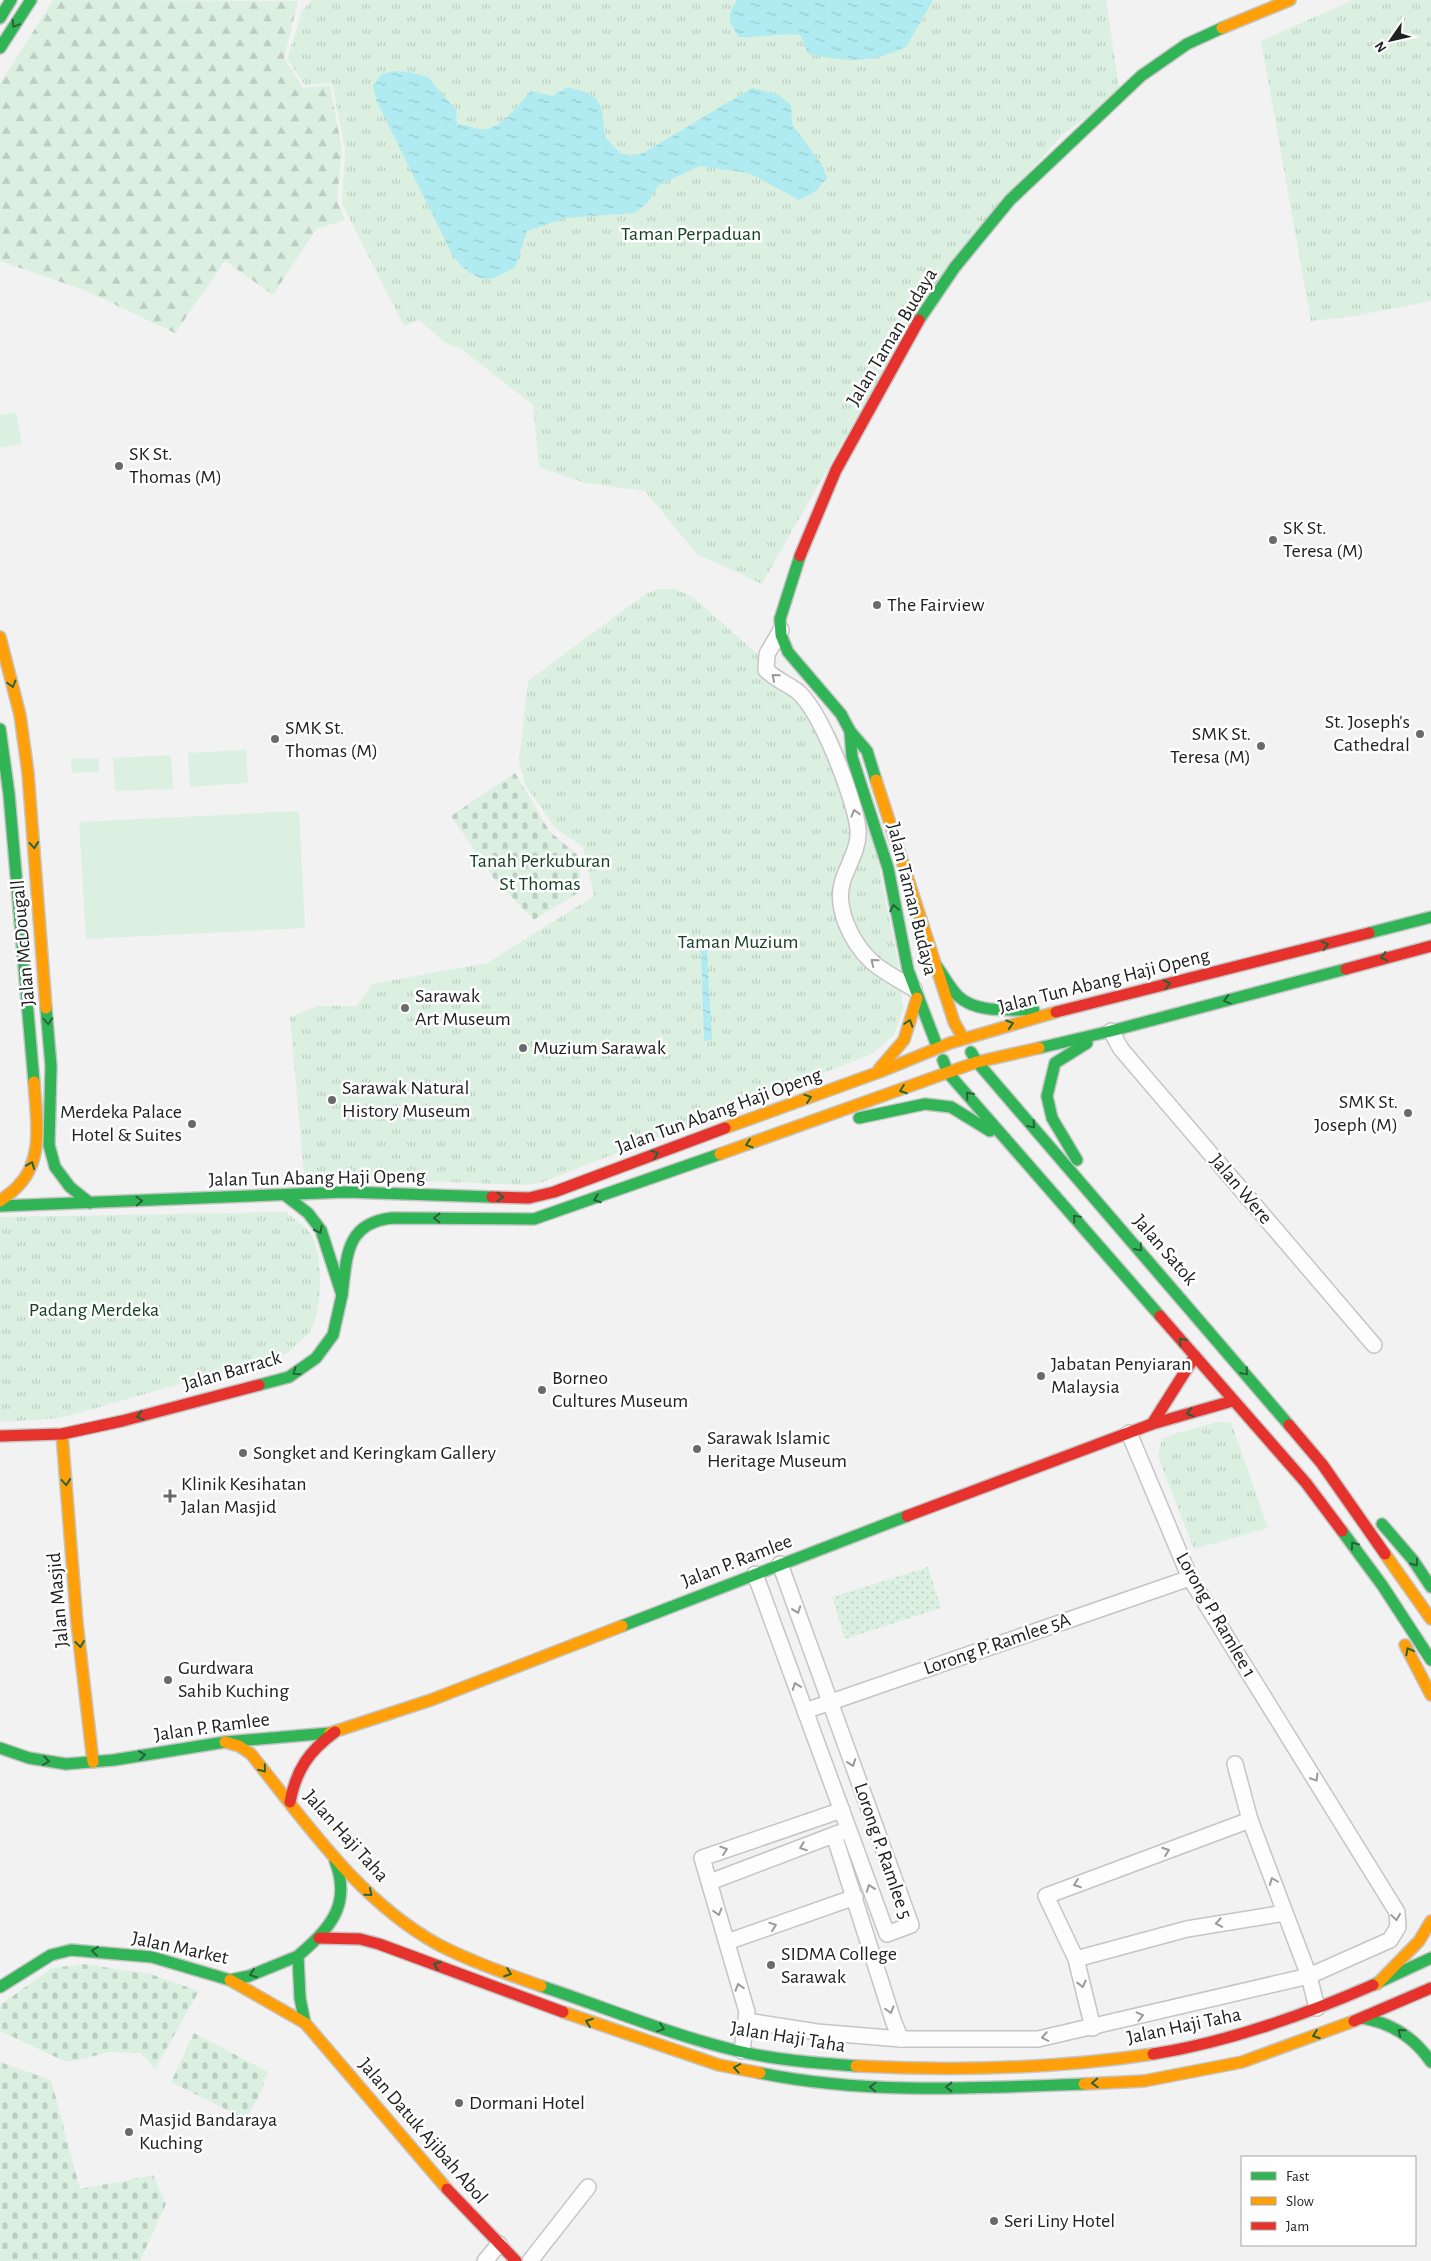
<svg xmlns="http://www.w3.org/2000/svg" width="1431" height="2261" font-family="'Alegreya Sans',sans-serif">
<style>
.grass{fill:url(#grass-dots)}
.forest{fill:url(#forest-firs)}
.cemetery{fill:url(#cemetery-stones)}
.park{fill:url(#park-tufts)}
.pitch{fill:#dbf0e1}
.water{fill:url(#water-ripples)}
.lines{fill:none;stroke-linecap:round;stroke-linejoin:round}
.street-casing{stroke:#c5c5c6;stroke-width:18}
.fast-casing{stroke:#c5c5c6;stroke-width:14}
.slow-casing{stroke:#c5c5c6;stroke-width:14}
.jam-casing{stroke:#c5c5c6;stroke-width:14}
.street{stroke:#fdfdfd;stroke-width:15}
.fast{stroke:#30b455;stroke-width:11}
.slow{stroke:#ff9f0a;stroke-width:11}
.jam{stroke:#e5322d;stroke-width:11}
.oneway{stroke:#276339}
.oneway2{stroke:#9a9a9a}
.poi-dot{fill:#6a6a6b;stroke:#fff;stroke-width:2}
.labels{text-anchor:middle;dominant-baseline:central;stroke-width:5;stroke-linejoin:round;paint-order:stroke}
.park-label{font-size:20px;fill:#164126;stroke:#fff}
.street-label{font-size:20px;fill:#202122;stroke:#fff}
.poi-label{font-size:20px;fill:#202122;stroke:#fff;text-anchor:start}
</style>
<defs>
<pattern id="grass-dots" width="8" height="8" patternUnits="userSpaceOnUse" patternTransform="scale(1.25)"><rect width="8" height="8" fill="#dbf0e1"/><path d="M2 2h.1M6 6h.1" fill="none" stroke="#bccec1" stroke-width="1.8" stroke-linecap="round"/></pattern>
<pattern id="forest-firs" width="22" height="20" patternUnits="userSpaceOnUse" patternTransform="scale(1.25)"><rect width="22" height="20" fill="#dbf0e1"/><path d="M5 1l3.5 6h-7zM16 11l3.5 6h-7z" fill="#bccec1"/></pattern>
<pattern id="cemetery-stones" width="16" height="16" patternUnits="userSpaceOnUse" patternTransform="scale(1.25)"><rect width="16" height="16" fill="#dbf0e1"/><path d="M2 7V4a2 2 0 0 1 4 0v3zM10 15v-3a2 2 0 0 1 4 0v3z" fill="#bccec1"/></pattern>
<pattern id="park-tufts" width="24" height="20" patternUnits="userSpaceOnUse" patternTransform="scale(1.25)"><rect width="24" height="20" fill="#dbf0e1"/><path d="M3 7l-1-3M5 7V3M7 7l1-3M15 17l-1-3M17 17v-4M19 17l1-3" fill="none" stroke="#bccec1"/></pattern>
<pattern id="water-ripples" width="26" height="14" patternUnits="userSpaceOnUse" patternTransform="scale(1.25)"><rect width="26" height="14" fill="#b0ebf2"/><path d="M2 4q2-2 4 0t4 0M15 11q2-2 4 0t4 0" fill="none" stroke="#97c9cf"/></pattern>
</defs>
<rect width="100%" height="100%" fill="#f2f2f3"/>
<polygon class="grass" points="928,1567 941,1608 845,1639 832,1597"/>
<polygon class="forest" points="53,0 298,1 284,58 303,88 330,85 342,150 337,202 345,220 316,229 273,295 225,261 175,333 84,290 0,261 0,84"/>
<g class="cemetery">
<polygon points="515,773 550,832 579,856 581,891 534,920 495,880 451,816"/>
<polygon points="83,1964 150,1974 199,1991 155,2069 141,2053 109,2052 75,2061 64,2061 0,2031 0,2005 52,1968"/>
<polygon points="194,2033 268,2072 259,2096 245,2119 171,2082"/>
<polygon points="0,2062 51,2080 80,2189 153,2175 166,2204 140,2261 0,2261"/>
</g>
<g class="park">
<polygon points="312,0 1106,0 1120,93 1062,135 1014,189 851,427 762,584 697,554 645,491 585,483 539,467 533,405 461,349 444,342 419,320 404,326 342,204 345,150 332,83 305,85 287,59 302,11"/>
<polygon points="1353,0 1431,0 1431,301 1354,316 1311,321 1261,41"/>
<polygon points="658,589 675,589 693,597 817,707 836,733 850,763 878,862 898,962 903,1010 894,1035 872,1054 540,1183 524,1185 304,1176 290,1017 318,1006 356,1006 372,984 487,963 594,896 583,847 555,828 525,784 519,762 528,681 644,595"/>
<path d="M286,1212c7,7 21,15 26,24 11,21 11,74 -2,95 -6,8 -16,15 -22,22l-227,65 -61,4v-205z"/>
<polygon points="1216,1422 1231,1422 1268,1528 1194,1549 1158,1457 1162,1438"/>
</g>
<g class="pitch">
<polygon points="16,412 22,444 0,448 0,415"/>
<polygon points="246,750 248,783 190,787 188,753"/>
<polygon points="171,755 173,789 115,791 113,758"/>
<polygon points="99,758 99,772 72,773 71,759"/>
<polygon points="299,811 305,928 86,939 79,822"/>
</g>
<g class="water">
<path d="M737,0h196l-27,47c-39,17 -57,15 -98,7l-8,-19c-21,-2 -40,3 -61,2 -11,-16 -13,-20 -2,-37z"/>
<path d="M394,71l15,1 19,5 28,33 1,14c8,0 14,4 22,5 22,3 39,-25 52,-38l22,5 14,-9 18,5 12,7 5,11 3,27 15,16 13,3 12,-4 107,-64 27,7 12,10 1,19 30,41 5,13 -12,14 -16,8 -50,-27 -49,-7 -41,19 -12,18 -13,10 -70,5 -37,13 -12,37c-7,3 -15,8 -22,10 -16,4 -32,-11 -40,-22l-77,-156 -3,-15 9,-11z"/>
<polygon points="704,941 708,943 710,948 707,953 712,1040 704,1041 701,952 697,948 699,943"/>
</g>
<g class="lines">
<defs>
<g id="street">
<path d="M781,630l-14,24 -1,16c12,11 20,13 31,21 24,19 58,109 61,138 2,17 -10,36 -15,51 -9,27 8,61 27,80 11,11 30,20 44,29"/>
<polyline points="1111,1031 1121,1049 1374,1345"/>
<polyline points="755,1574 887,1934 911,1925 780,1564"/>
<polyline points="805,1711 1190,1578"/>
<polyline points="1235,1764 1250,1820 1309,1976 1317,2008"/>
<polyline points="834,1835 894,2023 901,2039"/>
<polyline points="710,1882 844,1831"/>
<polyline points="727,1942 855,1897"/>
<polyline points="1076,1959 1187,1929 1285,1913"/>
<polyline points="747,2021 817,2032 901,2039 1038,2039 1309,1976 1390,1940 1398,1927 1397,1912 1190,1578 1129,1433"/>
<polyline points="1093,2028 1076,1959 1046,1896 1250,1820"/>
<polyline points="742,2051 747,2012 702,1858 842,1810"/>
<polyline points="485,2261 499,2244"/>
<polyline points="530,2261 588,2187"/>
</g>
<g id="fast">
<polyline points="0,18 11,0"/>
<polyline points="0,48 31,0"/>
<polyline points="919,320 955,267 1010,200 1141,76 1187,44 1222,28"/>
<polyline points="800,556 780,619 781,635 788,652 841,714 850,731 867,751 876,780"/>
<polyline points="0,729 9,794 34,1082"/>
<polyline points="850,731 852,757 888,868 908,970 937,1046"/>
<polyline points="1369,933 1431,917"/>
<path d="M935,964c8,10 14,23 23,32 19,18 52,13 76,14"/>
<polyline points="46,1008 51,1066 49,1145 55,1167 70,1187 90,1203"/>
<polyline points="1039,1048 1111,1031 1346,969"/>
<polyline points="971,1052 977,1062 1289,1425"/>
<polyline points="943,1060 948,1073 1160,1316"/>
<polyline points="859,1118 925,1104 951,1107 990,1131"/>
<polyline points="1077,1160 1052,1118 1047,1096 1055,1063 1087,1043"/>
<polyline points="0,1206 346,1192 492,1197"/>
<path d="M342,1295c5,-38 3,-72 50,-77l142,1 186,-65"/>
<polyline points="259,1385 289,1377 316,1358 333,1335 342,1295 321,1230 308,1213 286,1196"/>
<polyline points="1382,1524 1413,1560 1431,1587"/>
<polyline points="1342,1531 1382,1585 1431,1660"/>
<polyline points="622,1626 907,1516"/>
<polyline points="0,1748 29,1758 66,1764 114,1760 225,1742 330,1733"/>
<polyline points="1373,1985 1431,1958"/>
<path d="M541,1986c66,22 130,49 197,65 38,9 78,12 118,15"/>
<polyline points="0,1987 51,1955 71,1950 152,1957 230,1980 249,1976 298,1956"/>
<path d="M1362,2018c30,5 52,19 69,44"/>
<path d="M305,2023l-5,-25 -2,-42c32,-28 54,-51 37,-95"/>
<path d="M760,2073c106,22 217,15 324,11"/>
</g>
<g id="slow">
<polyline points="1222,28 1290,0"/>
<polyline points="0,637 20,715 28,773 46,1008"/>
<polyline points="876,780 954,1022 963,1038"/>
<polyline points="879,1069 904,1040 917,998"/>
<polyline points="725,1128 882,1071 950,1043 1056,1012"/>
<polyline points="720,1154 977,1062 1039,1048"/>
<path d="M0,1201c6,-5 13,-9 18,-15 27,-27 18,-70 16,-104"/>
<polyline points="62,1434 77,1623 93,1762"/>
<polyline points="1385,1554 1431,1619"/>
<polyline points="1405,1645 1431,1695"/>
<polyline points="330,1733 431,1700 622,1626"/>
<path d="M225,1742l14,4 12,8c55,69 109,148 188,191 33,17 68,29 102,41"/>
<polyline points="230,1980 305,2023 447,2189"/>
<polyline points="1377,1984 1419,1941 1431,1921"/>
<polyline points="563,2012 719,2065 760,2073"/>
<path d="M856,2066c99,5 198,3 297,-12"/>
<polyline points="1084,2084 1144,2081 1242,2062 1354,2021"/>
</g>
<g id="jam">
<polyline points="800,556 836,470 919,320"/>
<polyline points="1346,969 1431,946"/>
<polyline points="1056,1012 1369,933"/>
<polyline points="492,1197 529,1198 554,1192 725,1128"/>
<polyline points="1160,1316 1306,1483 1342,1531"/>
<polyline points="1152,1424 1195,1356"/>
<polyline points="1289,1425 1322,1464 1385,1554"/>
<polyline points="0,1436 62,1434 122,1421 259,1385"/>
<polyline points="907,1516 1152,1424 1229,1402"/>
<path d="M290,1802c6,-32 19,-51 45,-70"/>
<polyline points="319,1938 360,1939 379,1944 563,2012"/>
<polyline points="1354,2021 1431,1988"/>
<path d="M1153,2054c76,-12 149,-38 220,-69"/>
<polyline points="447,2189 516,2261"/>
</g>
</defs>
<use href="#street" class="street-casing"/>
<use href="#fast" class="fast-casing"/>
<use href="#slow" class="slow-casing"/>
<use href="#jam" class="jam-casing"/>
<use href="#street" class="street"/>
<use href="#fast" class="fast"/>
<use href="#slow" class="slow"/>
<use href="#jam" class="jam"/>
</g>
<defs><path id="oneway-chevron" d="M-2-3.5L2.5 0L-2 3.5" fill="none" stroke-width="1.6" stroke-linecap="round" stroke-linejoin="round" transform="scale(1.25)"/></defs>
<g class="oneway">
<use href="#oneway-chevron" transform="translate(15 24) rotate(123)"/>
<use href="#oneway-chevron" transform="translate(12 684) rotate(75)"/>
<use href="#oneway-chevron" transform="translate(34 845) rotate(85)"/>
<use href="#oneway-chevron" transform="translate(894 908) rotate(-102)"/>
<use href="#oneway-chevron" transform="translate(1325 945) rotate(-14)"/>
<use href="#oneway-chevron" transform="translate(1384 957) rotate(166)"/>
<use href="#oneway-chevron" transform="translate(1167 984) rotate(-14)"/>
<use href="#oneway-chevron" transform="translate(1227 1000) rotate(165)"/>
<use href="#oneway-chevron" transform="translate(48 1021) rotate(86)"/>
<use href="#oneway-chevron" transform="translate(909 1023) rotate(-72)"/>
<use href="#oneway-chevron" transform="translate(1010 1024) rotate(-17)"/>
<use href="#oneway-chevron" transform="translate(903 1090) rotate(160)"/>
<use href="#oneway-chevron" transform="translate(969 1095) rotate(-132)"/>
<use href="#oneway-chevron" transform="translate(808 1098) rotate(-19)"/>
<use href="#oneway-chevron" transform="translate(1032 1125) rotate(49)"/>
<use href="#oneway-chevron" transform="translate(749 1144) rotate(162)"/>
<use href="#oneway-chevron" transform="translate(655 1154) rotate(-21)"/>
<use href="#oneway-chevron" transform="translate(31 1165) rotate(-68)"/>
<use href="#oneway-chevron" transform="translate(500 1197) rotate(2)"/>
<use href="#oneway-chevron" transform="translate(597 1199) rotate(160)"/>
<use href="#oneway-chevron" transform="translate(139 1201) rotate(-2)"/>
<use href="#oneway-chevron" transform="translate(437 1218) rotate(-180)"/>
<use href="#oneway-chevron" transform="translate(1076 1218) rotate(-131)"/>
<use href="#oneway-chevron" transform="translate(319 1230) rotate(63)"/>
<use href="#oneway-chevron" transform="translate(1139 1248) rotate(49)"/>
<use href="#oneway-chevron" transform="translate(1182 1341) rotate(-131)"/>
<use href="#oneway-chevron" transform="translate(296 1372) rotate(145)"/>
<use href="#oneway-chevron" transform="translate(1245 1372) rotate(49)"/>
<use href="#oneway-chevron" transform="translate(1190 1413) rotate(164)"/>
<use href="#oneway-chevron" transform="translate(140 1416) rotate(165)"/>
<use href="#oneway-chevron" transform="translate(66 1482) rotate(85)"/>
<use href="#oneway-chevron" transform="translate(1354 1545) rotate(-125)"/>
<use href="#oneway-chevron" transform="translate(1415 1563) rotate(54)"/>
<use href="#oneway-chevron" transform="translate(80 1644) rotate(83)"/>
<use href="#oneway-chevron" transform="translate(1409 1651) rotate(-118)"/>
<use href="#oneway-chevron" transform="translate(142 1755) rotate(-9)"/>
<use href="#oneway-chevron" transform="translate(46 1761) rotate(9)"/>
<use href="#oneway-chevron" transform="translate(263 1769) rotate(51)"/>
<use href="#oneway-chevron" transform="translate(369 1893) rotate(40)"/>
<use href="#oneway-chevron" transform="translate(95 1951) rotate(-173)"/>
<use href="#oneway-chevron" transform="translate(437 1965) rotate(-160)"/>
<use href="#oneway-chevron" transform="translate(508 1973) rotate(20)"/>
<use href="#oneway-chevron" transform="translate(253 1974) rotate(160)"/>
<use href="#oneway-chevron" transform="translate(589 2022) rotate(-160)"/>
<use href="#oneway-chevron" transform="translate(661 2028) rotate(19)"/>
<use href="#oneway-chevron" transform="translate(1401 2032) rotate(-141)"/>
<use href="#oneway-chevron" transform="translate(1316 2035) rotate(160)"/>
<use href="#oneway-chevron" transform="translate(737 2068) rotate(-169)"/>
<use href="#oneway-chevron" transform="translate(1095 2083) rotate(177)"/>
<use href="#oneway-chevron" transform="translate(873 2087) rotate(-178)"/>
<use href="#oneway-chevron" transform="translate(949 2087) rotate(180)"/>
</g>
<g class="oneway2">
<use href="#oneway-chevron" transform="translate(775 677) rotate(-139)"/>
<use href="#oneway-chevron" transform="translate(855 813) rotate(-105)"/>
<use href="#oneway-chevron" transform="translate(874 962) rotate(-141)"/>
<use href="#oneway-chevron" transform="translate(797 1610) rotate(70)"/>
<use href="#oneway-chevron" transform="translate(796 1686) rotate(-110)"/>
<use href="#oneway-chevron" transform="translate(852 1763) rotate(70)"/>
<use href="#oneway-chevron" transform="translate(1315 1778) rotate(58)"/>
<use href="#oneway-chevron" transform="translate(803 1847) rotate(159)"/>
<use href="#oneway-chevron" transform="translate(724 1850) rotate(-19)"/>
<use href="#oneway-chevron" transform="translate(1166 1851) rotate(-20)"/>
<use href="#oneway-chevron" transform="translate(1273 1881) rotate(-111)"/>
<use href="#oneway-chevron" transform="translate(1077 1884) rotate(160)"/>
<use href="#oneway-chevron" transform="translate(870 1888) rotate(-110)"/>
<use href="#oneway-chevron" transform="translate(718 1912) rotate(74)"/>
<use href="#oneway-chevron" transform="translate(1396 1917) rotate(82)"/>
<use href="#oneway-chevron" transform="translate(1219 1923) rotate(170)"/>
<use href="#oneway-chevron" transform="translate(773 1926) rotate(-19)"/>
<use href="#oneway-chevron" transform="translate(1082 1984) rotate(76)"/>
<use href="#oneway-chevron" transform="translate(739 1987) rotate(-106)"/>
<use href="#oneway-chevron" transform="translate(890 2010) rotate(74)"/>
<use href="#oneway-chevron" transform="translate(1140 2016) rotate(-14)"/>
<use href="#oneway-chevron" transform="translate(1045 2037) rotate(169)"/>
</g>
<g class="poi-dot">
<circle cx="119" cy="466" r="5"/>
<circle cx="1273" cy="540" r="5"/>
<circle cx="877" cy="605" r="5"/>
<circle cx="1420" cy="734" r="5"/>
<circle cx="275" cy="739" r="5"/>
<circle cx="1261" cy="746" r="5"/>
<circle cx="405" cy="1008" r="5"/>
<circle cx="523" cy="1048" r="5"/>
<circle cx="332" cy="1100" r="5"/>
<circle cx="1408" cy="1113" r="5"/>
<circle cx="192" cy="1124" r="5"/>
<circle cx="1041" cy="1376" r="5"/>
<circle cx="542" cy="1390" r="5"/>
<circle cx="697" cy="1449" r="5"/>
<circle cx="243" cy="1453" r="5"/>
<path d="M167.5 1488.5h5v5h5v5h-5v5h-5v-5h-5v-5h5z"/>
<circle cx="168" cy="1680" r="5"/>
<circle cx="771" cy="1965" r="5"/>
<circle cx="459" cy="2103" r="5"/>
<circle cx="129" cy="2132" r="5"/>
<circle cx="994" cy="2221" r="5"/>
</g>
<g class="labels">
<g class="park-label">
<text x="691" y="234">Taman Perpaduan</text>
<text x="540" y="861">Tanah Perkuburan<tspan x="540" dy="23">St Thomas</tspan></text>
<text x="738" y="942">Taman Muzium</text>
<text x="94" y="1310">Padang Merdeka</text>
</g>
<g class="street-label">
<text transform="translate(892 337) rotate(-59)">Jalan Taman Budaya</text>
<text transform="translate(912 899) rotate(76)">Jalan Taman Budaya</text>
<text transform="translate(23 943) rotate(-95)">Jalan McDougall</text>
<text transform="translate(1104 981) rotate(-14)">Jalan Tun Abang Haji Openg</text>
<text transform="translate(719 1111) rotate(-20)">Jalan Tun Abang Haji Openg</text>
<text transform="translate(317 1178) rotate(-1)">Jalan Tun Abang Haji Openg</text>
<text transform="translate(1241 1189) rotate(50)">Jalan Were</text>
<text transform="translate(1165 1250) rotate(49)">Jalan Satok</text>
<text transform="translate(232 1371) rotate(-16)">Jalan Barrack</text>
<text transform="translate(737 1561) rotate(-21)">Jalan P. Ramlee</text>
<text transform="translate(58 1600) rotate(-95)">Jalan Masjid</text>
<text transform="translate(1216 1615) rotate(60)">Lorong P. Ramlee 1</text>
<text transform="translate(997 1644) rotate(-19)">Lorong P. Ramlee 5A</text>
<text transform="translate(212 1727) rotate(-8)">Jalan P. Ramlee</text>
<text transform="translate(346 1836) rotate(48)">Jalan Haji Taha</text>
<text transform="translate(883 1851) rotate(71)">Lorong P. Ramlee 5</text>
<text transform="translate(180 1948) rotate(12)">Jalan Market</text>
<text transform="translate(1184 2026) rotate(-12)">Jalan Haji Taha</text>
<text transform="translate(788 2037) rotate(9)">Jalan Haji Taha</text>
<text transform="translate(423 2131) rotate(49)">Jalan Datuk Ajibah Abol</text>
</g>
<g class="poi-label">
<text x="129" y="454">SK St.<tspan x="129" dy="23">Thomas (M)</tspan></text>
<text x="1283" y="528">SK St.<tspan x="1283" dy="23">Teresa (M)</tspan></text>
<text x="887" y="605">The Fairview</text>
<text x="1410" y="722" text-anchor="end">St. Joseph's<tspan x="1410" dy="23">Cathedral</tspan></text>
<text x="285" y="728">SMK St.<tspan x="285" dy="23">Thomas (M)</tspan></text>
<text x="1251" y="734" text-anchor="end">SMK St.<tspan x="1251" dy="23">Teresa (M)</tspan></text>
<text x="415" y="996">Sarawak<tspan x="415" dy="23">Art Museum</tspan></text>
<text x="533" y="1048">Muzium Sarawak</text>
<text x="342" y="1088">Sarawak Natural<tspan x="342" dy="23">History Museum</tspan></text>
<text x="1398" y="1102" text-anchor="end">SMK St.<tspan x="1398" dy="23">Joseph (M)</tspan></text>
<text x="182" y="1112" text-anchor="end">Merdeka Palace<tspan x="182" dy="23">Hotel &amp; Suites</tspan></text>
<text x="1051" y="1364">Jabatan Penyiaran<tspan x="1051" dy="23">Malaysia</tspan></text>
<text x="552" y="1378">Borneo<tspan x="552" dy="23">Cultures Museum</tspan></text>
<text x="707" y="1438">Sarawak Islamic<tspan x="707" dy="23">Heritage Museum</tspan></text>
<text x="253" y="1453">Songket and Keringkam Gallery</text>
<text x="181" y="1484">Klinik Kesihatan<tspan x="181" dy="23">Jalan Masjid</tspan></text>
<text x="178" y="1668">Gurdwara<tspan x="178" dy="23">Sahib Kuching</tspan></text>
<text x="781" y="1954">SIDMA College<tspan x="781" dy="23">Sarawak</tspan></text>
<text x="469" y="2103">Dormani Hotel</text>
<text x="139" y="2120">Masjid Bandaraya<tspan x="139" dy="23">Kuching</tspan></text>
<text x="1004" y="2221">Seri Liny Hotel</text>
</g>
</g>
<rect x="1241" y="2156" width="175" height="90" fill="#ffffff" stroke="#a6a6a7"/>
<rect x="1251" y="2172" width="25" height="8" fill="#30b455" stroke="#a6a6a7"/>
<text x="1286" y="2181" font-size="15" fill="#202122">Fast</text>
<rect x="1251" y="2197" width="25" height="8" fill="#ff9f0a" stroke="#a6a6a7"/>
<text x="1286" y="2206" font-size="15" fill="#202122">Slow</text>
<rect x="1251" y="2222" width="25" height="8" fill="#e5322d" stroke="#a6a6a7"/>
<text x="1286" y="2231" font-size="15" fill="#202122">Jam</text>
<g transform="translate(1391 40) rotate(236)" stroke="#ffffff" stroke-width="4" paint-order="stroke">
<path d="M0-4L9 19L0 12L-9 19Z" fill="#202122"/>
<text y="-8" font-size="14" font-weight="bold" text-anchor="middle" fill="#202122">N</text>
</g>
</svg>
